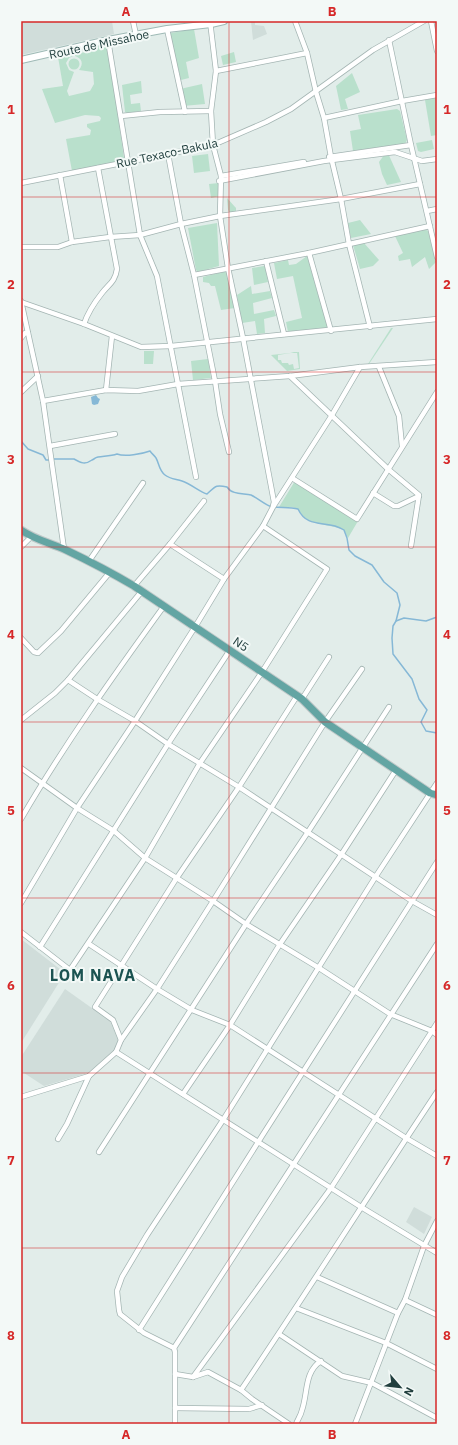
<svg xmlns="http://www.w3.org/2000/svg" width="458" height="1445" font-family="'IBM Plex Sans',sans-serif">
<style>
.built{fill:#d0ddda}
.green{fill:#b9e0cc;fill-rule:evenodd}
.water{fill:#86b8d6}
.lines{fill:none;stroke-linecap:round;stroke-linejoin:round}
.stream{stroke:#86b8d6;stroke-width:1.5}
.street-casing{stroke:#a4b5b3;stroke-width:6}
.secondary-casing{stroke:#9fbab6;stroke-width:8}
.primary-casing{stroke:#c1c9c9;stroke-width:9}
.street{stroke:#fff;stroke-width:4.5}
.secondary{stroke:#fff;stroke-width:6}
.primary{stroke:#63a5a3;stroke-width:7}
.grid{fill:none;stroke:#d62828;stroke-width:1;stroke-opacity:0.55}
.labels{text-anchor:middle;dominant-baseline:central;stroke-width:4;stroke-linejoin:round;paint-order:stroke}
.street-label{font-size:12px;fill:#213f3e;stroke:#f3f9f7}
.district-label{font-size:16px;font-weight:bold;letter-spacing:1px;fill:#1b5351;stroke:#f3f9f7}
.neatline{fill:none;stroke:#d62828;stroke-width:1.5}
.grid-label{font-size:13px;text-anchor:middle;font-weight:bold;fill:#d62828}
</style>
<rect width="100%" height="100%" fill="#e2edea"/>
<g class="built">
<polygon points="21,21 112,21 114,34 21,55"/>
<polygon points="251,21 255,21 255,25 264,26 267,34 253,40"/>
<polygon points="21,939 65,973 21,1043"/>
<polygon points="65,989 110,1021 118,1040 114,1051 88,1073 44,1086 21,1071 21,1057"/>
<polygon points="414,1207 432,1217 424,1234 406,1222"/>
</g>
<g class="green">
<polygon points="194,29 199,58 186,62 189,78 181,80 170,35 171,33"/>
<path d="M103,45l5,3 16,110 -4,3 -48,10 -6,-32 24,-4 1,-5 -4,-3v-3l13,-3 1,-3 -2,-2 -14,-1 -30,8 -13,-34 21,-3 -5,-29 15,-3v2l-4,2 -3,5 3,7 5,2 -7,19 2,5 21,-5 4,-7 -1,-12 -14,-2c5,-6 3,-12 -4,-14v-2l16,-3v-4z"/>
<polygon points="234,52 236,62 223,65 221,56"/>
<circle cx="74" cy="64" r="5.5"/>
<polygon points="352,73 360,92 345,99 348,109 341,110 336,86"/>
<polygon points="141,81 142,93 130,95 131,104 140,103 141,111 127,113 125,112 122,85"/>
<polygon points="202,84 205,104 183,106 180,89"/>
<polygon points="437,97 437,135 431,136 425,100"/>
<polygon points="397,109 400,111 407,140 405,144 353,151 350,131 361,129 358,115"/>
<polygon points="432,140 434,149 421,152 418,151 416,143"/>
<polygon points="387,151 401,182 387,185 382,174 379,162"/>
<polygon points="208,154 210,171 194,173 192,156"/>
<polygon points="219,183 220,196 211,198 209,184"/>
<polygon points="227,198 236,208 236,211 230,213 228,210"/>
<polygon points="360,220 371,234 351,238 348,223"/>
<polygon points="217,223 219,266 198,272 196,270 188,228"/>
<polygon points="425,229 428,231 436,262 429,269 425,257 412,267 410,259 399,261 398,256 403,253 395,236"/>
<polygon points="364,243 379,260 373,266 360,269 353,245"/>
<polygon points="307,256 328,329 288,332 286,322 302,318 293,276 277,279 274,263 288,260 289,265 296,264"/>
<polygon points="264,266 265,267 268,282 254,285 252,268"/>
<polygon points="226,271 229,273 235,308 221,310 215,286 211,286 209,283 203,282 203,277"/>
<polygon points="251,286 252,294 270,291 272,298 253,303 254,314 274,310 276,316 264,319 265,333 257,334 255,321 242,323 237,295"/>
<polygon points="391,328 393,328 369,364 368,364"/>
<polygon points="144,351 154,351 153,364 144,364"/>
<path d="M299,352l1,17 -13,2 -16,-16zM297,352l2,16 -5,1 -1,-5 -4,1 -1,-2h-6l-1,-3h-3v-5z"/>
<polygon points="208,359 211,378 193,380 191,361"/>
<path d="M295,481l63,40 -10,17 -4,-8c-16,-7 -37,-3 -46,-21l-6,-2h-13z"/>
</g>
<polygon class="water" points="96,395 98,398 100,399 98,404 94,405 92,404 91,397"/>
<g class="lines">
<g class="stream">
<polyline points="21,441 28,449 43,455 46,460 49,460"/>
<path d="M53,459h21c7,4 11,6 18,1 4,-2 2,-2 6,-3 7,-1 13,-1 19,-3 8,3 25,0 33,-3 2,3 5,5 6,7 3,5 3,13 9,17 5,4 11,4 17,6 9,3 18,11 25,13 8,-7 8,-10 20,-7 5,8 17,6 24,8 7,3 15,11 22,12 9,1 17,0 25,2 8,17 22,13 37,17 3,1 6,2 9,4l3,8 2,12 6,6 17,9 12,17 13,11 3,12 -4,16 -3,5 -1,12 1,16 19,25 7,20 8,11 -6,12 5,9 11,2"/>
<polyline points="396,621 404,618 426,621 437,617"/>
</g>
<defs>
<g id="street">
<polyline points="133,21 136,35"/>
<polyline points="210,21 216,71 211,111 213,145 221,176 220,216 228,268 243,338 274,502 273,506"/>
<polyline points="295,21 307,53 316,92 324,118 331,157 341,199 349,244 370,327"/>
<polyline points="431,21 437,51"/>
<polyline points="167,29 185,112"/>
<polyline points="108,40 140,235 157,276 196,477"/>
<polyline points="389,40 411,145 437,257"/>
<polyline points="216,71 307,53"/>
<polyline points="121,116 160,112 211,111"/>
<polyline points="324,118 402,101 437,95"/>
<polyline points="168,154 181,224 194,275 215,381 220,414 229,452"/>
<polyline points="329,157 411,145"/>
<polyline points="60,175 72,242"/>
<polyline points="221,176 304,162"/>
<polyline points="219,181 324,161 395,152 422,161 437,159"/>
<polyline points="21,183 213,145 266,122 291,109 373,50 424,21"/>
<polyline points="427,211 437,209"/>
<polyline points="21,247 58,247 72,242 110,237 140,235 181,224 220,216 341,199 420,184"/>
<polyline points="309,253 331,331"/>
<polyline points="266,261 284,334"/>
<polyline points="194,275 309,253 430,226"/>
<polyline points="21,301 43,401 64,549"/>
<polyline points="21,302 84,324 141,347 171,346 437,319"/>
<path d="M84,324c4,-12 10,-21 18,-31 7,-9 13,-11 15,-24l-19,-101"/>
<polyline points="21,338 25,333 28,333"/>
<polyline points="379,367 399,416 402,446"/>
<polyline points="290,376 388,469 419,495 411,546"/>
<polyline points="106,390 112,336"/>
<polyline points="21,392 38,376"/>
<polyline points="43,401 106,390 138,391 178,384 290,376 360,367 437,362"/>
<polyline points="50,446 115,434"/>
<polyline points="292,478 357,519 437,392"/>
<polyline points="373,493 394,506 398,506 419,496"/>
<polyline points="170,544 224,579"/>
<polyline points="21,547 31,537"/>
<polyline points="89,561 143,483"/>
<polyline points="134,586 170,544 204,501"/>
<polyline points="21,638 34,652 38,653 61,631 110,572"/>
<polyline points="362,669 325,722 213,901 246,924 319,968 390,1014 432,1031 437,1023"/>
<polyline points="68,680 97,699 135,721 168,744 239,787 412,901 437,915"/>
<polyline points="302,699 329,657"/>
<polyline points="21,720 55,693 68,680 142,591"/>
<polyline points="21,768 77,808 114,831 145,858 213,901 157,989 121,1040 116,1052 89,1076 21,1097"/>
<path d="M21,819c43,-74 93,-144 143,-213"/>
<polyline points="21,903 77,808 135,721 195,627 224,579 263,526 273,507 332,415 360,367"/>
<polyline points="21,932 70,970 145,858 200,763 262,672 327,569 263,526"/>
<polyline points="89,944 157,989 192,1010 230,1025 406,1138 437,1156"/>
<polyline points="40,947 168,744 230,650"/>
<polyline points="121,1040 113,1020 95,1007 176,879 239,787 297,696"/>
<polyline points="116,1052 361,1207 437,1253"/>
<polyline points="183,1094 230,1025 280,944 341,855 396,770"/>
<polyline points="58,1139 67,1124 89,1076"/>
<polyline points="99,1152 246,924 308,832 389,707"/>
<polyline points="317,1277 398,1313"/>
<polyline points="405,1300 437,1315"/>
<polyline points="296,1308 386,1343 437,1369"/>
<path d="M139,1330c99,-156 198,-313 298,-468"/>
<polyline points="279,1334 342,1376 372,1383 437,1418"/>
<polyline points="174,1348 144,1333 120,1314 119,1310 117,1291 122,1277 147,1235 223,1120 376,876 437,783"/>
<polyline points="175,1374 193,1377 208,1372 241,1390 252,1399 289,1424"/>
<polyline points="193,1377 331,1188 432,1031 437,1035"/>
<path d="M241,1390c67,-99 130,-199 196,-298"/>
<polyline points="175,1408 249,1409 262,1405"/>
<polyline points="175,1424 175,1352 174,1348 437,944"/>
<path d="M296,1424c2,-5 5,-9 6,-14 6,-17 2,-38 19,-49"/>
<polyline points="355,1424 398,1313 405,1300 424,1246 437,1221"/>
</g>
<polyline id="secondary" points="21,60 108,40 167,29 211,24 224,21"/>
<path id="primary" d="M21,530c14,10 30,13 45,20 23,11 46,23 68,36l168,113 23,23 105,71 7,2"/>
</defs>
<use href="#street" class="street-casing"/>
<use href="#secondary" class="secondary-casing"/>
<use href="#primary" class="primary-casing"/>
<use href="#street" class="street"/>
<use href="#secondary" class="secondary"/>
<use href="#primary" class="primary"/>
</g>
<path class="grid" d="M229,21v1403M21,197h416M21,372h416M21,547h416M21,722h416M21,898h416M21,1073h416M21,1248h416"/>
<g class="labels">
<g class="street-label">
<text transform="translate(99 44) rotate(-12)">Route de Missahoe</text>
<text transform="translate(167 153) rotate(-12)">Rue Texaco-Bakula</text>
<text transform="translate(241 644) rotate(34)">N5</text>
</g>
<g class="district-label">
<text x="93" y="975">LOM NAVA</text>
</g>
</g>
<rect width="458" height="1445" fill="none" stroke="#f3f9f7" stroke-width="44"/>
<g transform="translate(400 1387) rotate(118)" stroke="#f3f9f7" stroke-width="3" paint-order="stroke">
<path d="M0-3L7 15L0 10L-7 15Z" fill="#213f3e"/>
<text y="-6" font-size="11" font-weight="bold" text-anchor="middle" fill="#213f3e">N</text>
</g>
<rect x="22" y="22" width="414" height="1401" class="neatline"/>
<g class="grid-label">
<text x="126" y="16">A</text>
<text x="332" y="16">B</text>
<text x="11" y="114">1</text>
<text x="447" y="114">1</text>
<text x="11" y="289">2</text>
<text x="447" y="289">2</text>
<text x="11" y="464">3</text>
<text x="447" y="464">3</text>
<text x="11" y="639">4</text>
<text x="447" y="639">4</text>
<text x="11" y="815">5</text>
<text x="447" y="815">5</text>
<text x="11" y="990">6</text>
<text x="447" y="990">6</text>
<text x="11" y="1165">7</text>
<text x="447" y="1165">7</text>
<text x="11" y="1340">8</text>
<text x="447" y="1340">8</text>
<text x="126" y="1439">A</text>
<text x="332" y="1439">B</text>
</g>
</svg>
